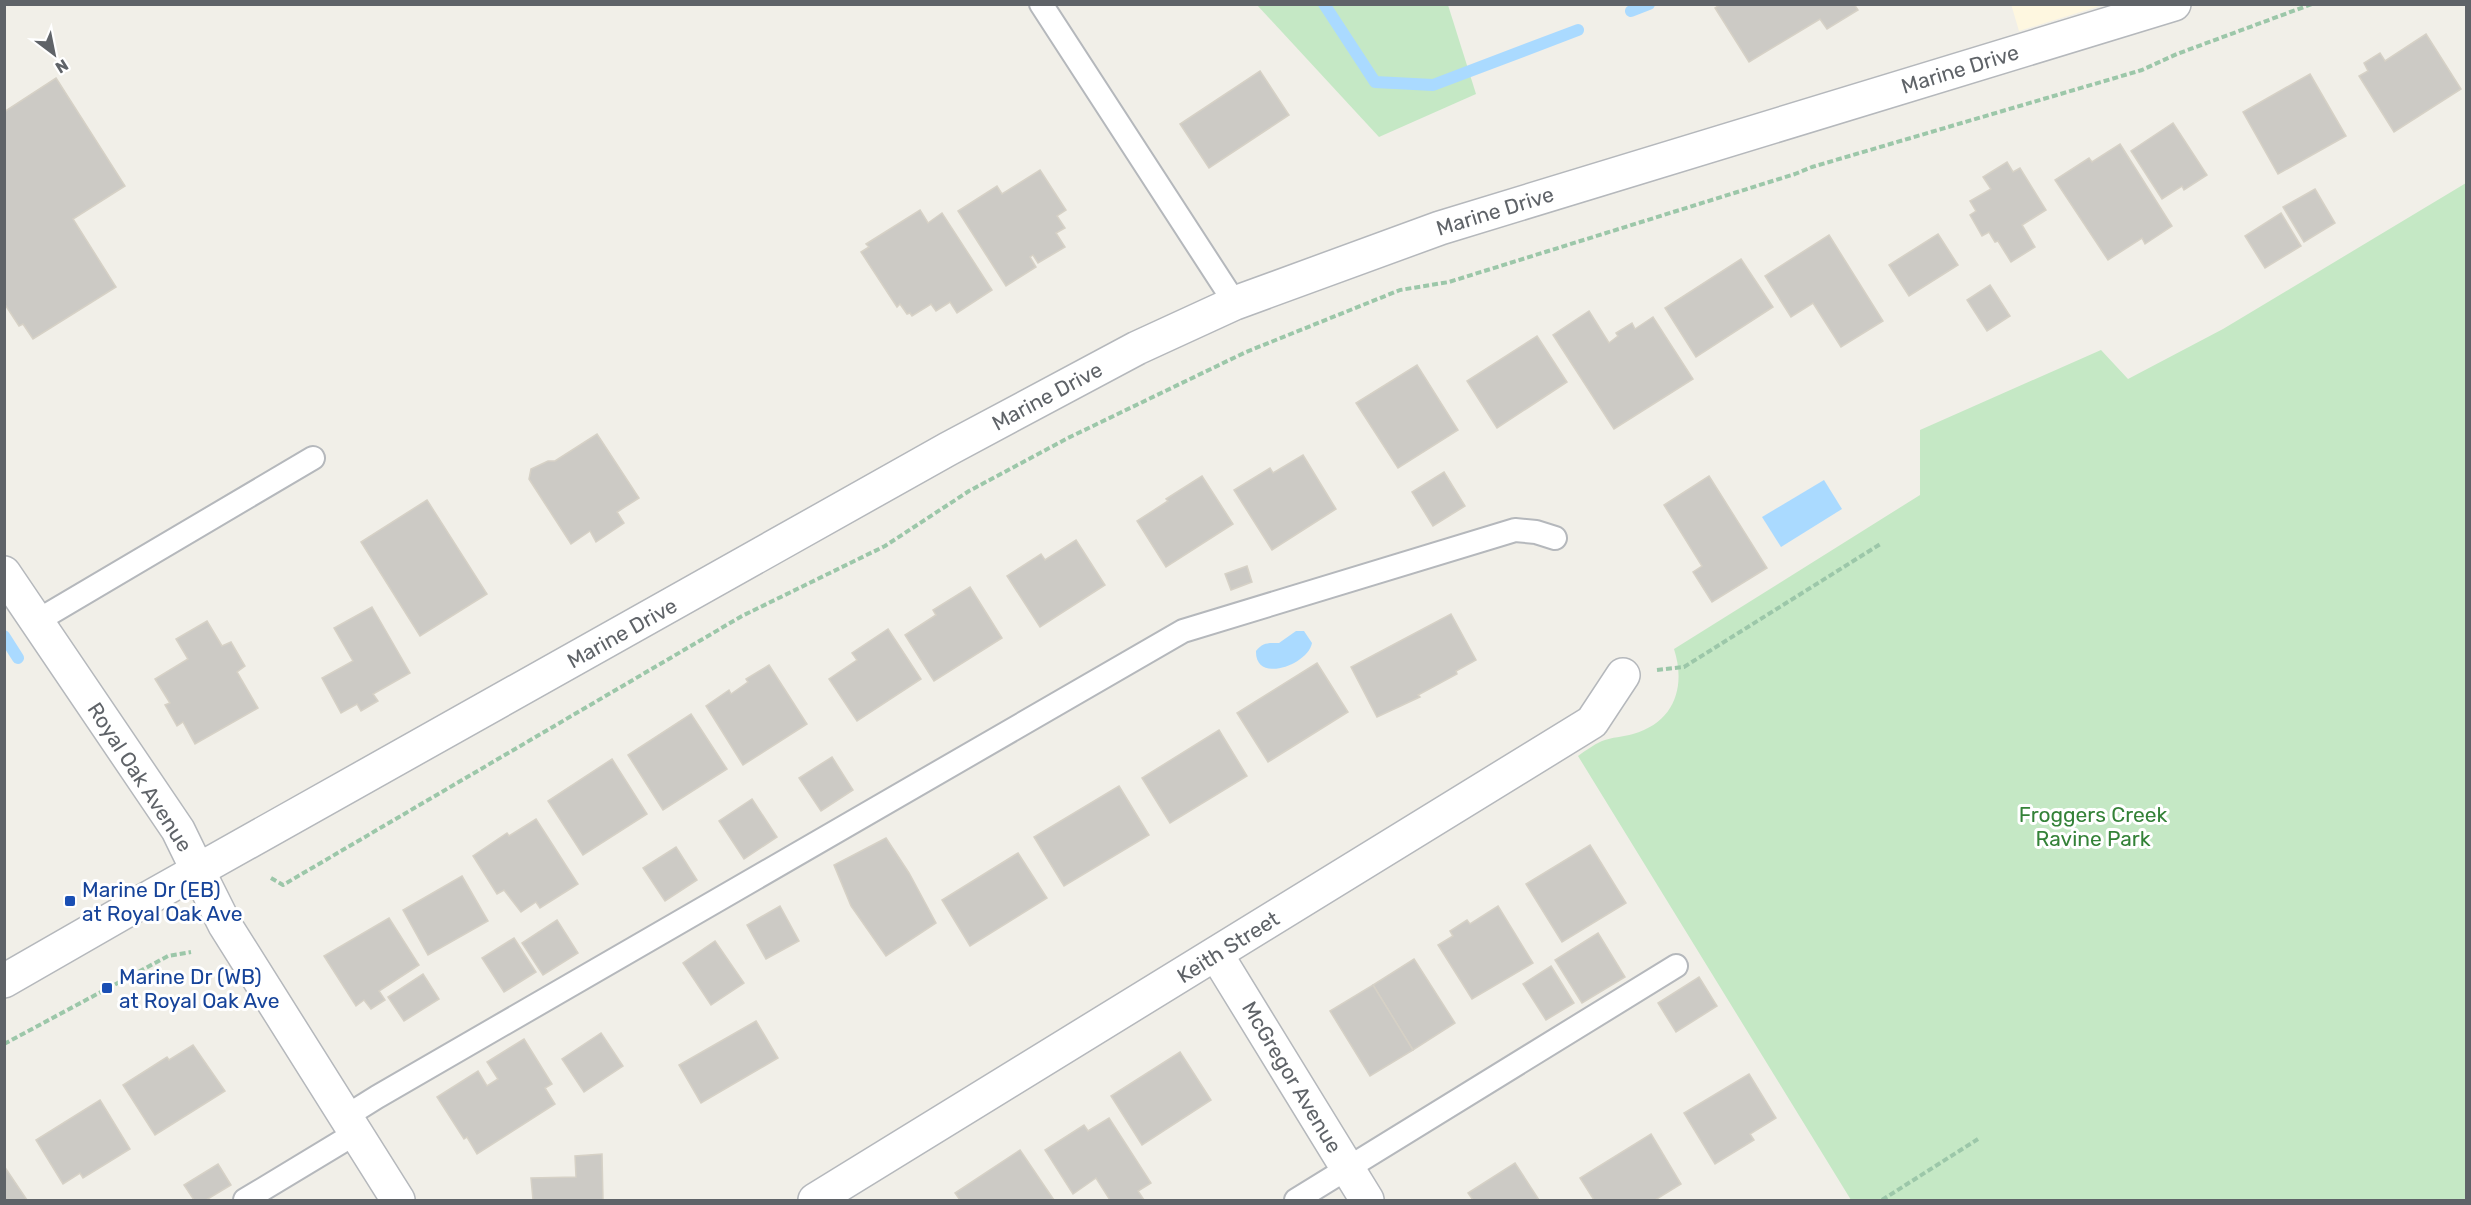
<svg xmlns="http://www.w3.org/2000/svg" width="2471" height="1205" font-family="Rubik,sans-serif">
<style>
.commercial{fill:#fef7e0}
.green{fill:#c5e8c5}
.water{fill:#aadaff}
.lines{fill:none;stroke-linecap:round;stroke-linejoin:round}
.stream{stroke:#aadaff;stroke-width:12}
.building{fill:#cccac5;stroke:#d6d1c6;stroke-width:1.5}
.service-casing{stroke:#b5b8bc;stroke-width:26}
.minor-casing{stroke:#b5b8bc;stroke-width:36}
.tertiary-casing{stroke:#b5b8bc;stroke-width:36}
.path{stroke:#9cc7a9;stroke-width:4;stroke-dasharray:6 3;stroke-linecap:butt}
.service{stroke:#fff;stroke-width:22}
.minor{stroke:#fff;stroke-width:33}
.tertiary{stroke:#fff;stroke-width:33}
.transit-dot{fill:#1a4fb4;stroke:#fff;stroke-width:2}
.labels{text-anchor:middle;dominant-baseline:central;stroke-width:6;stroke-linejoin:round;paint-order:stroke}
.street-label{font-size:21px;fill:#5f6368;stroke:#fff}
.park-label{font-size:21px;fill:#348238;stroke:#fff}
.transit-label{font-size:21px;fill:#164399;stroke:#fff;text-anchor:start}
</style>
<rect width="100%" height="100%" fill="#f1efe8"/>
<polygon class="commercial" points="2011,4 2103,4 2103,5 2019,31"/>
<g class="green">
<polygon points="1257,5 1448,5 1476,94 1379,137"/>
<path d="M2466,183v1017h-615l-273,-444c7,-5 15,-11 24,-15 10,-4 21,-4 31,-7 42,-12 53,-48 41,-85l246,-154v-65l181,-80 27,29 95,-50z"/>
</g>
<g class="water">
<polygon points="1824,480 1842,509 1781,547 1762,517"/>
<path d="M1296,631h8l8,12c-4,22 -57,41 -56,8 7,-9 13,-8 23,-8z"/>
</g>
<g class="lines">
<g class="stream">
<polyline points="1324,4 1375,82 1433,85 1578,30"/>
<polyline points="1631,11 1649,4"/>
<polyline points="4,636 18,658"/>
</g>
</g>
<g class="building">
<polygon points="1721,4 1854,4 1858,10 1827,29 1820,19 1749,62 1715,8"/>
<polygon points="2426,34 2461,89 2394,132 2359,76 2368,71 2364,63 2380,53 2385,61"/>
<polygon points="1260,71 1289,115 1209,168 1180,124"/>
<polygon points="2310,74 2346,136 2278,174 2243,112"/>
<polygon points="56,78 125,186 73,219 116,287 33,339 23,324 19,326 4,303 4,112"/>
<polygon points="2173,123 2207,175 2184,190 2182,186 2162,199 2131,151"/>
<polygon points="2120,144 2172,226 2145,244 2142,238 2108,260 2055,180 2089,158 2092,162"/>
<polygon points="2007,162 2013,172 2020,168 2046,210 2022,225 2035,247 2011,262 1998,241 1995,242 1989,232 1982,236 1970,215 1976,211 1970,201 1991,189 1983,177"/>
<polygon points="1040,170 1066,210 1057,216 1065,228 1056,233 1065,247 1038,263 1033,255 1030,257 1036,267 1006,286 958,211 997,186 1002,194"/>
<polygon points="2315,189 2335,223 2304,242 2283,207"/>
<polygon points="920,210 928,223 942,213 992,290 957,313 950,302 936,311 931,304 912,316 910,313 907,314 900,304 897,307 861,252 869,247 866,244"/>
<polygon points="2281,213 2301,246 2265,268 2245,236"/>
<polygon points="1938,234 1958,265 1909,296 1889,265"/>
<polygon points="1829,235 1883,321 1841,347 1813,303 1791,317 1765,276"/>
<polygon points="1741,259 1773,307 1696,357 1665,308"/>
<polygon points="1990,285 2010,316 1987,331 1967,300"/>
<polygon points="1589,311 1609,343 1618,336 1616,333 1632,323 1635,329 1653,317 1693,379 1614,429 1553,335"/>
<polygon points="1537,336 1567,382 1497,428 1467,381"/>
<polygon points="1417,365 1458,430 1398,468 1356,403"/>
<polygon points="597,434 639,498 617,512 624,523 596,542 590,531 571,544 529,479 531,469 548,461 555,461"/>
<polygon points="1303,455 1336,509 1272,550 1234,490 1270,468 1273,473"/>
<polygon points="1444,472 1465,506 1433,526 1412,492"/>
<polygon points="1202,476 1233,524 1166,567 1137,521 1168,501 1166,499"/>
<polygon points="1709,476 1767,568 1712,602 1693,572 1702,566 1664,505"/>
<polygon points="427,500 487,594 420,636 361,542"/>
<polygon points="1076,540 1105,585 1040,627 1007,576 1041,554 1045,560"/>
<polygon points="1247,566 1252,582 1231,590 1225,574"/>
<polygon points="970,587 1002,638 934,681 905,635 936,615 933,610"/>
<polygon points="372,607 410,673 373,694 378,701 361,711 357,704 341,713 322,678 353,661 334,628"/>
<polygon points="1451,614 1476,660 1456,671 1457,674 1418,695 1420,697 1377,717 1351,667"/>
<polygon points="207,621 222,646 231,642 245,666 237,672 258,708 195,744 183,722 177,726 165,705 170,703 155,679 188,659 176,639"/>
<polygon points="888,629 921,679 857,721 829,679 857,660 852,653"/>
<polygon points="1317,663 1348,712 1268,762 1237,713"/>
<polygon points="769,665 807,724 743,765 706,706 729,690 731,694 748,682 746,679"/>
<polygon points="691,714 727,769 663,810 628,755"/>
<polygon points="1219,730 1247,776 1170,823 1142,778"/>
<polygon points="832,757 853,790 821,811 799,778"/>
<polygon points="612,759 647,814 583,855 548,801"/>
<polygon points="1119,786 1149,835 1064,886 1034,837"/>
<polygon points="752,799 777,837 744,859 719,821"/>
<polygon points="536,819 578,884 540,908 536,902 521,912 504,890 497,894 473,856 507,833 509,836"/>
<polygon points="886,838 909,873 936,923 886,956 851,906 834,865"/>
<polygon points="1590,845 1626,903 1562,942 1526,884"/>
<polygon points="676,847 697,880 665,901 643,868"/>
<polygon points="1018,853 1047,898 970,946 942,900"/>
<polygon points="462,876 488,921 428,955 403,910"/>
<polygon points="780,906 799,941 766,959 747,925"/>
<polygon points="1498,906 1533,963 1472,999 1438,945 1453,936 1450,931 1467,920 1470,924"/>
<polygon points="389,918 419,965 379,991 385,1000 371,1009 364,1000 356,1006 324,956"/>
<polygon points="557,920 578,953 543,975 522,943"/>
<polygon points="1598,933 1625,977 1582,1003 1555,960"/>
<polygon points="514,938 536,972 504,992 482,958"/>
<polygon points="715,941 744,983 711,1005 683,963"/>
<polygon points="1414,959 1455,1023 1413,1050 1373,985"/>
<polygon points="1551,966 1574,1003 1546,1020 1523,984"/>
<polygon points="423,974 439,999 404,1021 388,997"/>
<polygon points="1699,977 1717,1006 1676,1032 1658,1003"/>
<polygon points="1373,985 1413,1050 1370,1076 1330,1011"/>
<polygon points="756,1021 778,1058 701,1103 679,1065"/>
<polygon points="601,1033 623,1066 584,1092 562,1059"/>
<polygon points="524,1039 552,1084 545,1088 555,1104 477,1154 467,1137 464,1139 437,1097 478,1071 487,1086 498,1079 487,1062"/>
<polygon points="193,1045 225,1091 155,1135 123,1085 167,1057 169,1060"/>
<polygon points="1180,1052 1211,1100 1142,1145 1111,1096"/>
<polygon points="1749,1074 1776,1118 1750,1134 1754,1140 1715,1164 1684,1113"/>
<polygon points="100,1100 130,1149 83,1178 80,1173 63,1184 36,1140"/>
<polygon points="1109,1118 1151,1183 1138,1191 1144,1200 1110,1200 1096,1178 1073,1194 1045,1150 1084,1125 1088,1131"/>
<polygon points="1651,1134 1681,1184 1655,1200 1594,1200 1580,1178"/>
<polygon points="1020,1150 1054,1200 960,1200 955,1193"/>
<polygon points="602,1154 603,1200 533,1200 531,1178 576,1177 575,1156"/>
<polygon points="1515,1163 1539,1200 1473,1200 1468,1193"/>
<polygon points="218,1164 231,1185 206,1200 194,1200 184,1185"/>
<polygon points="4,1166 27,1200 4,1200"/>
</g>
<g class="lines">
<defs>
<g id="service">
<polyline points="1041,4 1235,303"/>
<polyline points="37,621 313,458"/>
<polyline points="345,1117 377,1097 1183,631 1515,530 1536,532 1555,538"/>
<polyline points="245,1200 356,1133"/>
<polyline points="1296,1200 1676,966"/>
</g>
<g id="minor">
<polyline points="4,573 178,830 198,871"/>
<polyline points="1216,954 1367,1200"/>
<polyline points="815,1200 1592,722 1623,675"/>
</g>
<g id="tertiary">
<polyline points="198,871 225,925 398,1200"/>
<polyline points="4,981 145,900 948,449 1137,348 1235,303 1440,228 2174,4"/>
</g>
</defs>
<use href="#service" class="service-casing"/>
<use href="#minor" class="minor-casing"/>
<use href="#tertiary" class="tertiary-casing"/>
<g class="path">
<polyline points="1657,670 1684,667 1882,543"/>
<polyline points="271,878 283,885 742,616 885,546 969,491 1068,438 1246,352 1400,290 1449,282 1795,174 1812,167 2142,70 2177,54 2312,4"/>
<polyline points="4,1044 168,956 191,952"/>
<polyline points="1882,1200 1978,1139"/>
</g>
<use href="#service" class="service"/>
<use href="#minor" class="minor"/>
<use href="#tertiary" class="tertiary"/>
</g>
<g class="transit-dot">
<rect x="64" y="895" width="12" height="12" rx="3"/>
<rect x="101" y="982" width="12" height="12" rx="3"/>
</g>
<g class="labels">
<g class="street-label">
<text transform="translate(1960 69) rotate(-17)">Marine Drive</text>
<text transform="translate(1495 211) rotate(-17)">Marine Drive</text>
<text transform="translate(1047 396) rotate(-28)">Marine Drive</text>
<text transform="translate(622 633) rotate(-29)">Marine Drive</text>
<text transform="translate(140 777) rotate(57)">Royal Oak Avenue</text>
<text transform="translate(1228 947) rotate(-32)">Keith Street</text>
<text transform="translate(1292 1077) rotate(59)">McGregor Avenue</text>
</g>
<g class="park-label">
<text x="2093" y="814">Froggers Creek<tspan x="2093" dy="24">Ravine Park</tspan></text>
</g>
<g class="transit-label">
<text x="82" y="889">Marine Dr (EB)<tspan x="82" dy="24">at Royal Oak Ave</tspan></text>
<text x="119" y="976">Marine Dr (WB)<tspan x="119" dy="24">at Royal Oak Ave</tspan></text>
</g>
</g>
<rect width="2471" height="1205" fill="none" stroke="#5f6368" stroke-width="12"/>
<g transform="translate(54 54) rotate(148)" stroke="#ffffff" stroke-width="4.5" paint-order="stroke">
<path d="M0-4.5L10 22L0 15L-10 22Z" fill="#5f6368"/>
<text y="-9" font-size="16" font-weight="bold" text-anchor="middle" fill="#5f6368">N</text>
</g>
</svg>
